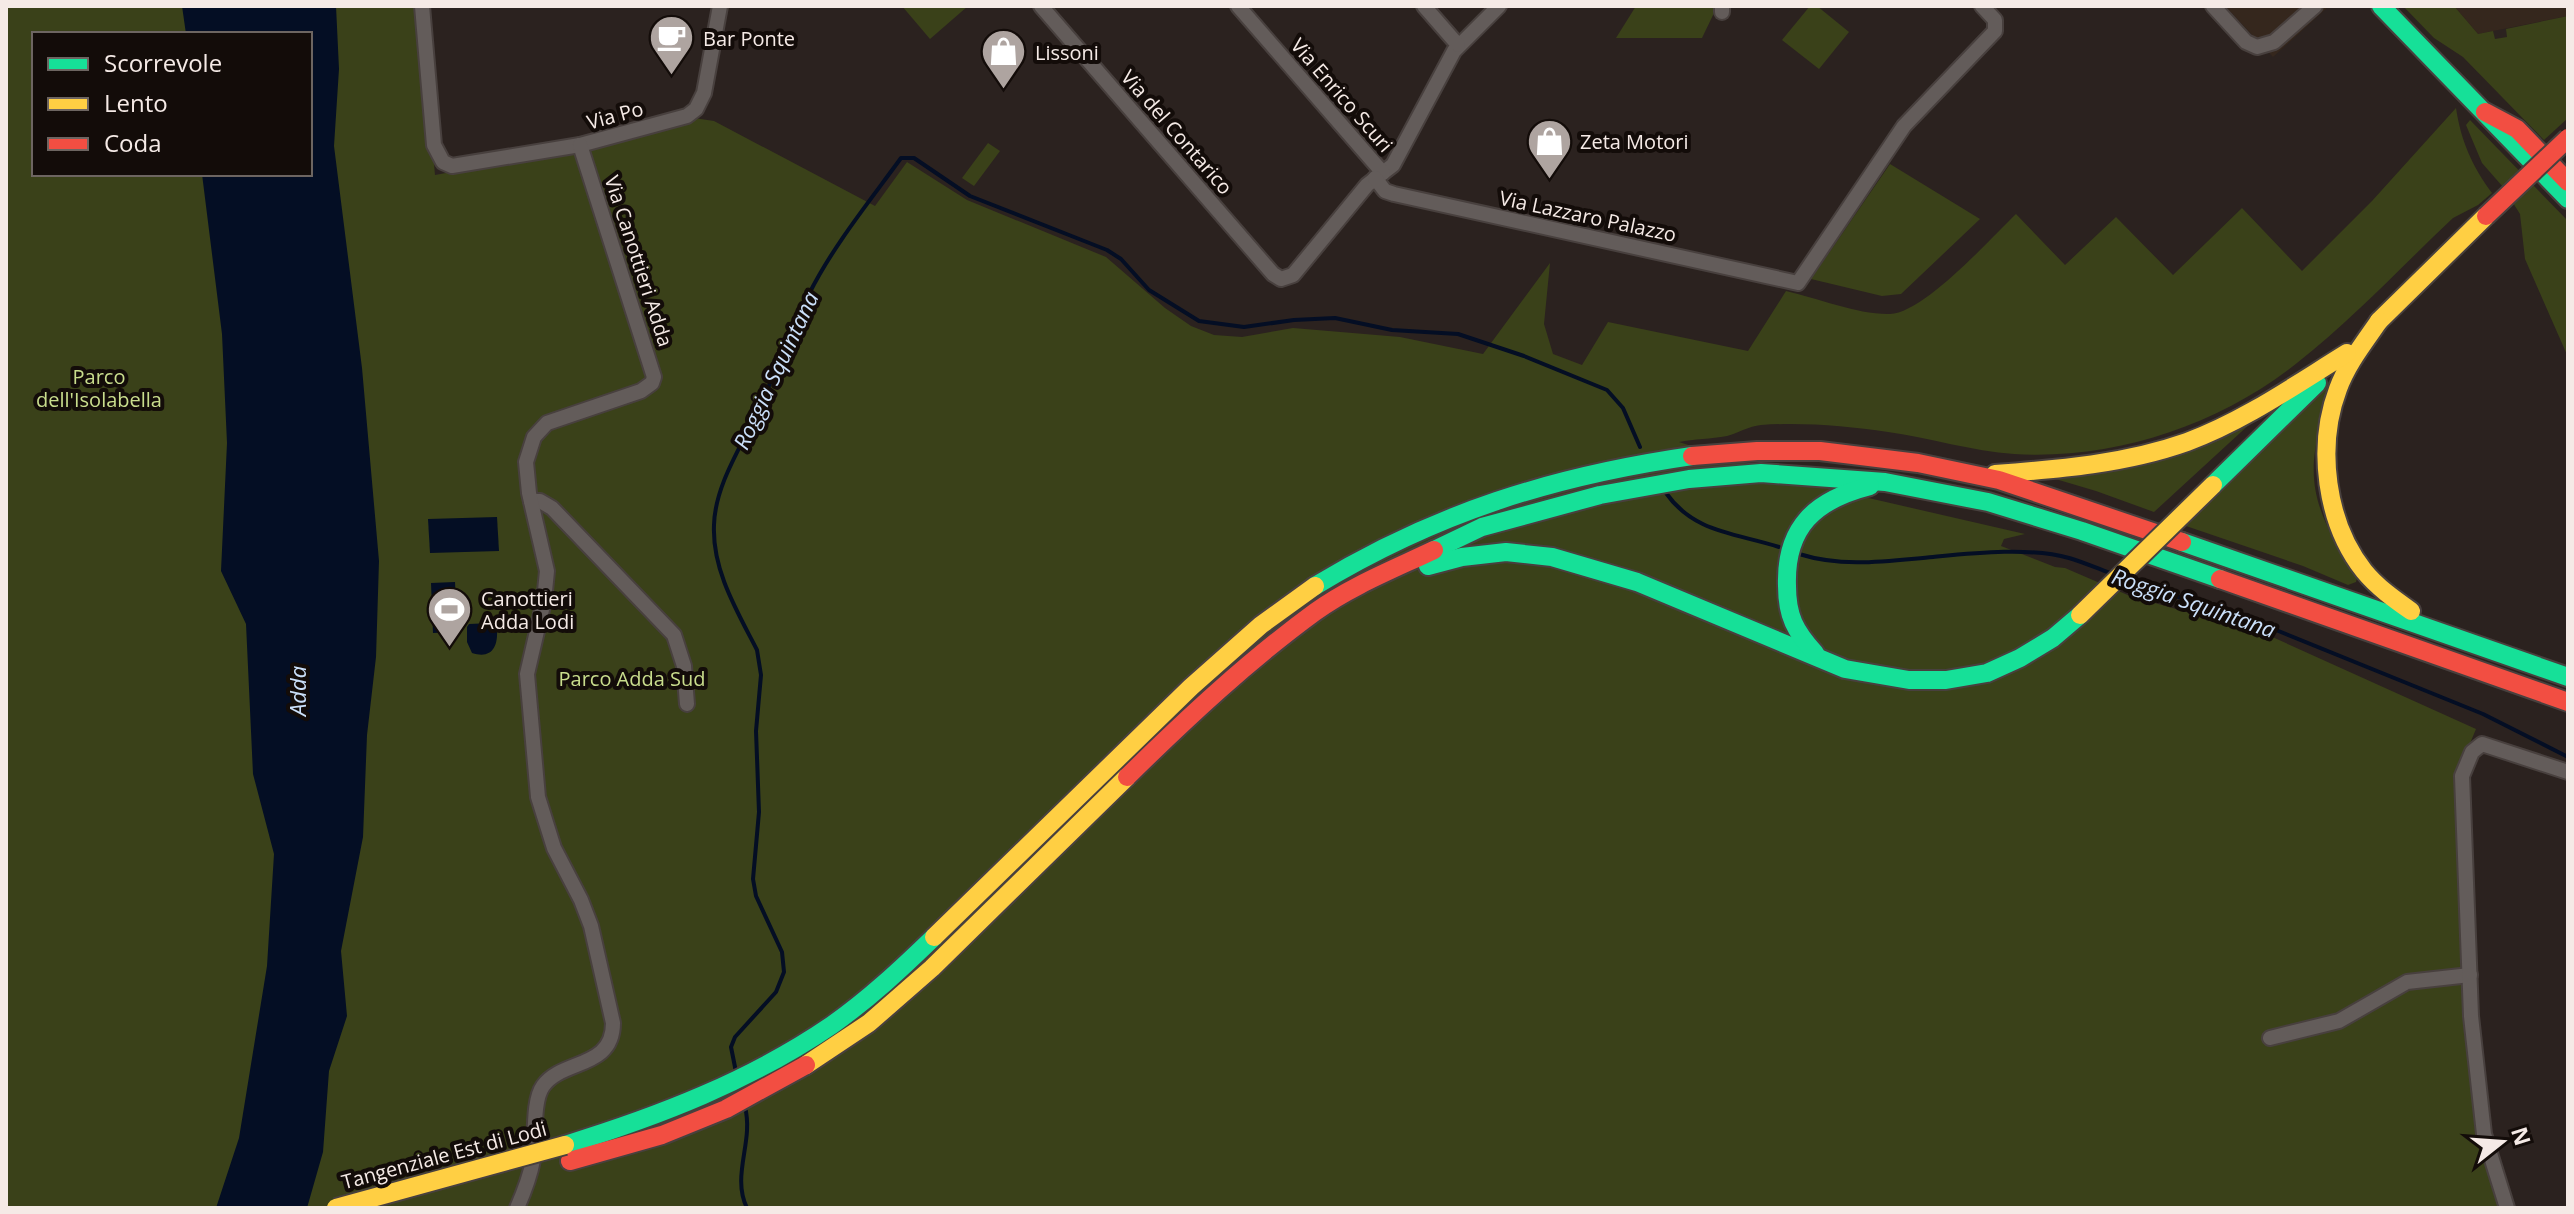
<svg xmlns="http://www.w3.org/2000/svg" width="2574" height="1214" font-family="'Open Sans',sans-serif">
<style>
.commercial{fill:#35271d}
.green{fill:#3a4119;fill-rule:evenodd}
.water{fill:#040e24}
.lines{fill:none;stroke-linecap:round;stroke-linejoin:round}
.stream{stroke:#040e24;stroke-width:4}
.street-casing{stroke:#48403e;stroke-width:18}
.fast-casing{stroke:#48403e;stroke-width:22}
.slow-casing{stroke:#48403e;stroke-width:22}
.jam-casing{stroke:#48403e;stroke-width:22}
.street{stroke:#635c5a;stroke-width:14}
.fast{stroke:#16e098;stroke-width:18}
.slow{stroke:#ffcf43;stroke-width:18}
.jam{stroke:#f24e42;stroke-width:18}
.slow-bridge-casing{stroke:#48403e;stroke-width:22;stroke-linecap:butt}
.jam-bridge-casing{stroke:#48403e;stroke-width:22;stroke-linecap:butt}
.slow-bridge{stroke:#ffcf43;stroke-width:18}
.jam-bridge{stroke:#f24e42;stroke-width:18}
.labels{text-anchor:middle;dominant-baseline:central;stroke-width:8;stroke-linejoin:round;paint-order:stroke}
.poi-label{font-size:20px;fill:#f5eae6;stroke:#130c09;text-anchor:start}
.street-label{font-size:20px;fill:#f5eae6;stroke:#130c09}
.park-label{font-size:20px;fill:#c9dd8d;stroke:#130c09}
.water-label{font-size:22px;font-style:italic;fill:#cbe0fa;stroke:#130c09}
</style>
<rect width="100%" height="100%" fill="#2b221f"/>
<g class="commercial">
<polygon points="2225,6 2329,6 2273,57"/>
<polygon points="2454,6 2568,6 2568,16 2478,34"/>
</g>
<g class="green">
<path d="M6,6h414l15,169 146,-27 113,-30 20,3 161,85 32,-44 60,38 139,57 59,51 26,18 23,9 28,2 51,-9 107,9 83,17 67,-91 -6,61 9,30 29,11 26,-43 140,29 38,-60c31,7 73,24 104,23 34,-1 100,-75 126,-100l49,51 51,-48 57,58 69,-67 60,63 70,-70 84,-93c5,33 16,58 36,85l-14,12 -25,13c-51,48 -100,101 -156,145 -78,62 -182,97 -283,91 -42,-3 -84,-16 -126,-22 -41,-6 -85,-10 -127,-7 -12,1 -23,8 -34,11 -16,3 -33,3 -48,6l133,43 213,49 -21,5 -3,7 54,21 10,1 65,28 138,39 208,94 -18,43 8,245 12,122 23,69h-2495zM34,34h276v140h-276z"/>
<polygon points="902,6 968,6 930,39"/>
<polygon points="1636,6 1713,6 1714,13 1702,38 1616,38"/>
<polygon points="1810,6 1817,6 1849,32 1819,69 1782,40"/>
<polygon points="2403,6 2454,6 2478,34 2493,31 2495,39 2507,37 2506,29 2568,16 2568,118 2544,140 2463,57 2434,38"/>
<polygon points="2470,120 2568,221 2568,357 2525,259 2520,214 2503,187 2482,163 2466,125"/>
<polygon points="988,143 1000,151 974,186 962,178"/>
<polygon points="1890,164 1980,219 1901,294 1882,296 1811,279"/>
<path d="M2335,375c-30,94 -33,118 22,203l-1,4 -8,3 -45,-19 -117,-40z"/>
<polygon points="2265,410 2154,512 2096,491 2042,475"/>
</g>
<g class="water">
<polygon points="182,6 336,6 339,69 334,146 362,368 379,561 376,657 367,735 363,837 341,951 347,1016 329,1071 323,1152 307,1208 216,1208 239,1138 267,966 274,854 253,774 246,624 221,571 227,443 222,334 202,174 310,174 310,34 186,34"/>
<polygon points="497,517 499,551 430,553 428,519"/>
<polygon points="455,582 457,632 433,633 431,583"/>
<path d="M492,623l1,7h4c1,18 -6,29 -25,23l-5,-11v-15l2,-3z"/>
</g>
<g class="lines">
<g class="stream">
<path d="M1666,493c28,40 70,40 113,54"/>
<path d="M1799,554c45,14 88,7 134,3 41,-4 97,-10 136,1 14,4 27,10 41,15"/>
<polyline points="2129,580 2276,630 2483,714 2568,757"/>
<path d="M736,1072l-5,-25 4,-10 41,-45 8,-20 -2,-20 -26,-56 -3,-17 6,-67 -3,-81 5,-56 -4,-25c-20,-39 -45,-80 -43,-125 1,-38 25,-75 41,-108 19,-40 34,-83 54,-123 24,-48 60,-92 92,-136h13l56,38 137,54 14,9 28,31 50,31 45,6 50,-7 41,-2 57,12 66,4 66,22 83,34 16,18 17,39"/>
<path d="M745,1107c9,35 -14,68 2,101"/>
</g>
<defs>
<g id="street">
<polyline points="422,6 434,145 443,162 452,166 580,145 687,116 696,109 704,93 720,6"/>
<polyline points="1041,6 1273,274 1281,279 1293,275 1367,185 1393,165 1454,51 1499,6"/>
<polyline points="1238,6 1383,173"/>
<polyline points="1424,6 1458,45"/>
<polyline points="2213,6 2246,42 2257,47 2274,42 2315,6"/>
<polyline points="1722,12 1722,6"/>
<polyline points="1375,178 1385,191 1394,194 1798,283 1904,126 1995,31 1995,20 1982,6"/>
<polyline points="531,501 540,501 552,508 674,635 684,666 687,704"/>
<polyline points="2270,1038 2339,1021 2407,982 2470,975"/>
<path d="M517,1208c7,-16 13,-31 16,-48 3,-19 -1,-59 10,-74 19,-27 70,-17 70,-63l-22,-97 -10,-26 -27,-52 -16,-51 -11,-123 17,-73 3,-30 -18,-78 -3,-31 8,-25 13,-14 94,-32 11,-8 2,-6 -74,-232"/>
<polyline points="2507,1208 2484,1134 2471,1016 2462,776 2472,752 2482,744 2568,772"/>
</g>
<g id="fast">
<polyline points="2381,6 2568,199"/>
<polyline points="2213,485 2317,383"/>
<polyline points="2182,542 2568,677"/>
<polyline points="1434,550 1482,527 1600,495 1689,479 1761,473 1885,482 1988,502 2082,531 2220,579"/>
<polyline points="1428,566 1462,557 1506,552 1552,557 1637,582 1845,669 1909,680 1946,680 1987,673 2020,658 2053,638 2080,615"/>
<path d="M1315,586c120,-73 238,-110 377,-130"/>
<path d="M1815,653c-20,-22 -28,-37 -28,-67 -2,-59 28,-86 83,-100"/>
<path d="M565,1145c94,-29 185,-64 267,-120 37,-26 70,-57 102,-88"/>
</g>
<g id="slow">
<polyline points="2379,321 2486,216"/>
<path d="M2379,321c-15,22 -32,43 -41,68 -22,58 -12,134 26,182 13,16 30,28 47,40"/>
<path d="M1995,474c65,-5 130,-10 192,-32 57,-21 108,-57 160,-89"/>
<polyline points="934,937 1191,687 1261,625 1315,586"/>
<polyline points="806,1065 869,1023 932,968 1127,777"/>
</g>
<g id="jam">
<polyline points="2485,112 2517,129 2568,182"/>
<polyline points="1692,456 1757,451 1820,451 1918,463 1999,480 2182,542"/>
<polyline points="2220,579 2568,702"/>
<path d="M1127,777c60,-59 121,-116 188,-165 36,-26 79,-43 119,-62"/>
<polyline points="570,1161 662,1135 726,1109 806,1065"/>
</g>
</defs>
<use href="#street" class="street-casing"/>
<use href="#fast" class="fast-casing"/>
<use href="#slow" class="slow-casing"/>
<use href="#jam" class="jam-casing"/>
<use href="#street" class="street"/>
<use href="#fast" class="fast"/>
<use href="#slow" class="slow"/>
<use href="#jam" class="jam"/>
<defs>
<g id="slow-bridge">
<polyline points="2080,615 2213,485"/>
<polyline points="336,1208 565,1145"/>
</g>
<polyline id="jam-bridge" points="2486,216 2568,138"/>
</defs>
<use href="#slow-bridge" class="slow-bridge-casing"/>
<use href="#jam-bridge" class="jam-bridge-casing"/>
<use href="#slow-bridge" class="slow-bridge"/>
<use href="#jam-bridge" class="jam-bridge"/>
</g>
<defs>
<symbol id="cafe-pin" viewBox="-11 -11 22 30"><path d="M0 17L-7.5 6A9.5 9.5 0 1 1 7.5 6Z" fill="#aea4a0" stroke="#130c09"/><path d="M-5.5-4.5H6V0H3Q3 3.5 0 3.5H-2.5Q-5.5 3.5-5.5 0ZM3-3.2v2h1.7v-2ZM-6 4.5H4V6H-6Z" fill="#fff"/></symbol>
<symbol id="shop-pin" viewBox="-11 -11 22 30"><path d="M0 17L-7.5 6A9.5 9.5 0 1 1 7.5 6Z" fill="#aea4a0" stroke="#130c09"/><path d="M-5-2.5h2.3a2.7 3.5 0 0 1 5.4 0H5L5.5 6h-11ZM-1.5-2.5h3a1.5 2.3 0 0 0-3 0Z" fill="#fff"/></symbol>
<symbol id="stadium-pin" viewBox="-11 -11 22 30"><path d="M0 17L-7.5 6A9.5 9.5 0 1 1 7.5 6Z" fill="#aea4a0" stroke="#130c09"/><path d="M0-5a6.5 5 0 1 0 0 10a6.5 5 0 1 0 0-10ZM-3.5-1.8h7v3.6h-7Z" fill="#fff"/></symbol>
</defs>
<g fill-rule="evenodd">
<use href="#cafe-pin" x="646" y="12" width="51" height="69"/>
<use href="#shop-pin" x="978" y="26" width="51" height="69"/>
<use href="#shop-pin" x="1524" y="116" width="51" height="69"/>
<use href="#stadium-pin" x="424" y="584" width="51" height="69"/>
</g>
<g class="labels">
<g class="poi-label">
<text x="703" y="38">Bar Ponte</text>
<text x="1035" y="52">Lissoni</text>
<text x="1580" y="141">Zeta Motori</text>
<text x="481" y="598">Canottieri<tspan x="481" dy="23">Adda Lodi</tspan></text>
</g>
<g class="street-label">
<text transform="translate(1342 95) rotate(49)">Via Enrico Scuri</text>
<text transform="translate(615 115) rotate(-15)">Via Po</text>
<text transform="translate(1177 132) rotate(49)">Via del Contarico</text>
<text transform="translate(1588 216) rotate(12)">Via Lazzaro Palazzo</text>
<text transform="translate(639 261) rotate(72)">Via Canottieri Adda</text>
<text transform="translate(444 1155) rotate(-15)">Tangenziale Est di Lodi</text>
</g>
<g class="park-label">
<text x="99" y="376">Parco<tspan x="99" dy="23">dell'Isolabella</tspan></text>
<text x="632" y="678">Parco Adda Sud</text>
</g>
<g class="water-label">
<text transform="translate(775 370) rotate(-65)">Roggia Squintana</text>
<text transform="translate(2194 602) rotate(19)">Roggia Squintana</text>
<text transform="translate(297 691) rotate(-90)">Adda</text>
</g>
</g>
<rect width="2574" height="1214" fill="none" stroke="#f5eae6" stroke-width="16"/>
<rect x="32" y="32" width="280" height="144" fill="#130c09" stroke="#6d6561" stroke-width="2"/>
<rect x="48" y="58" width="40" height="12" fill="#16e098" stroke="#6d6561" stroke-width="2"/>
<text x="104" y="72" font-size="24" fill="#f5eae6">Scorrevole</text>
<rect x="48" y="98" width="40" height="12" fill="#ffcf43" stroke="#6d6561" stroke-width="2"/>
<text x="104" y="112" font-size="24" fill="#f5eae6">Lento</text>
<rect x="48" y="138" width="40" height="12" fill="#f24e42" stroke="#6d6561" stroke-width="2"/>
<text x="104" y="152" font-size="24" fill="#f5eae6">Coda</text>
<g transform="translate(2502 1142) rotate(73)" stroke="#130c09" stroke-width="6" paint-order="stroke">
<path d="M0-6L14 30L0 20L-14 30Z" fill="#f5eae6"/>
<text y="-12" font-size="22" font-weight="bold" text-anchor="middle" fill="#f5eae6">N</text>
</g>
</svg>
